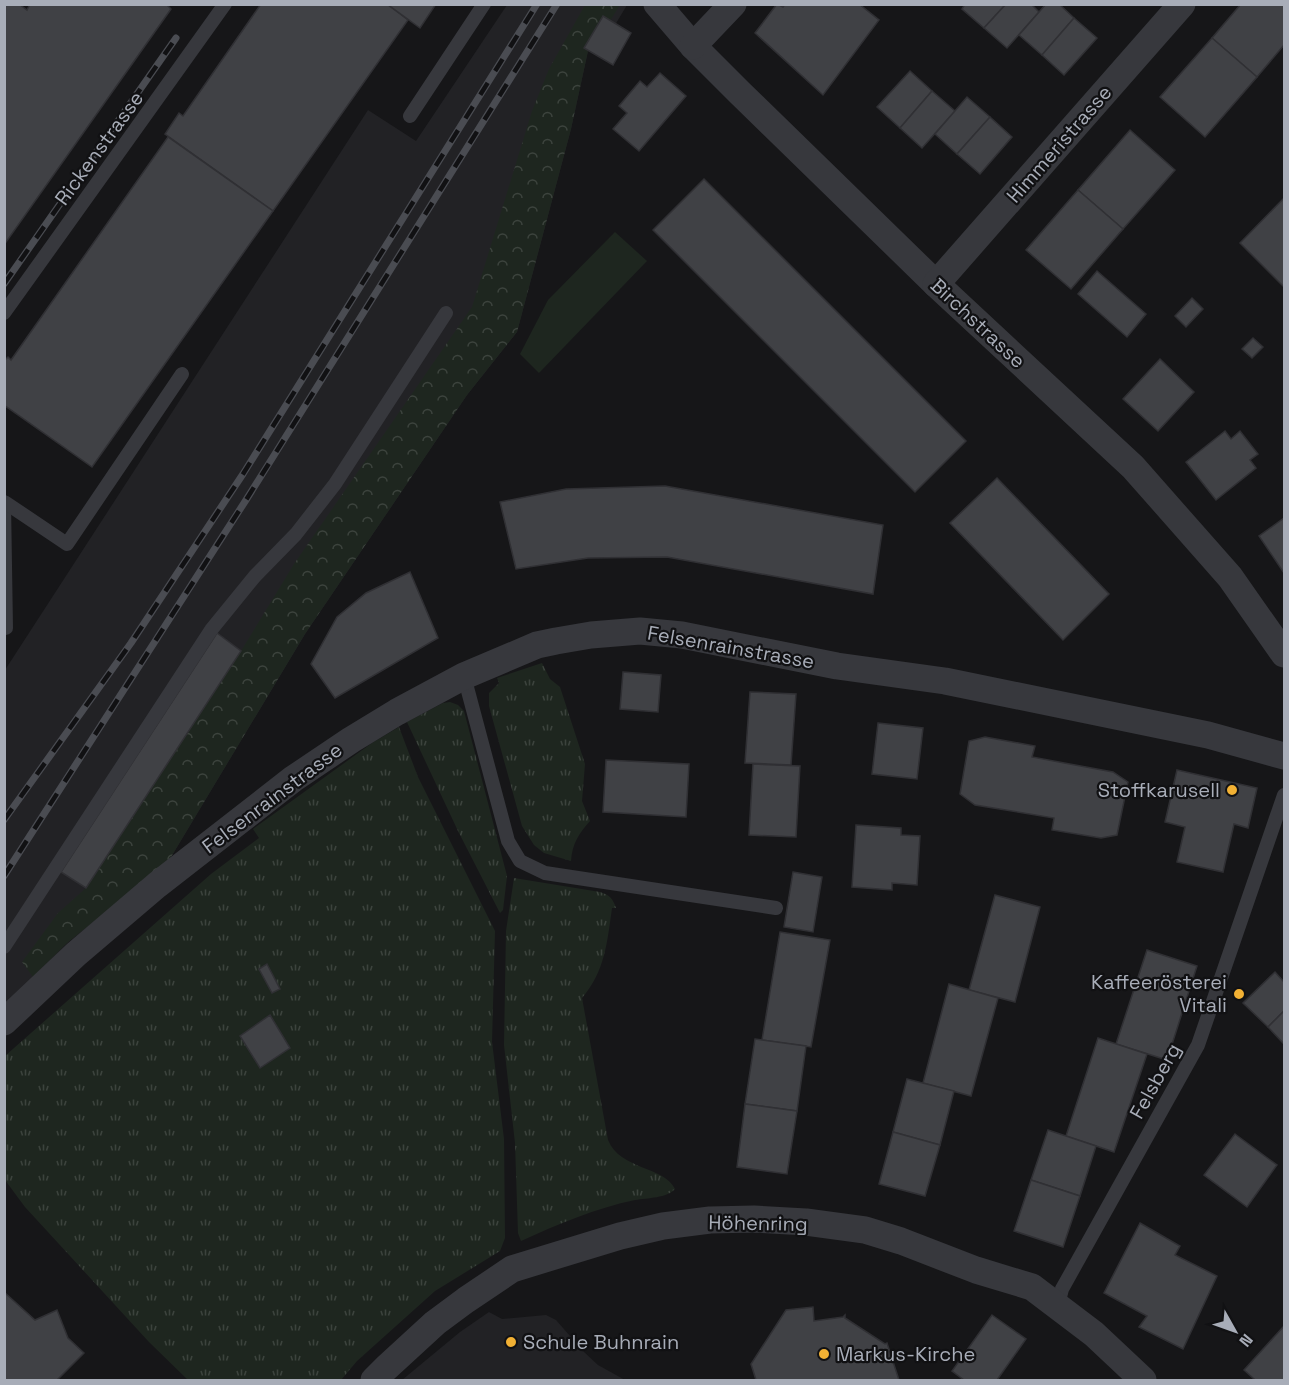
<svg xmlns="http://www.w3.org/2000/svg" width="1289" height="1385" font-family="'Space Grotesk',sans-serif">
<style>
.built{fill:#222225}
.grass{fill:url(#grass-tufts)}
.forest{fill:url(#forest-crowns)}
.park{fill:#1e261f}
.building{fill:#404145;stroke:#303034;stroke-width:1.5}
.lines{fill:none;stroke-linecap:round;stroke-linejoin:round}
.lane{stroke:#37383d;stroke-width:14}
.street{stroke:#37383d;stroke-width:27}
.rail-casing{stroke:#4a4c52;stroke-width:7}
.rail{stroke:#111113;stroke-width:4.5;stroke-dasharray:14;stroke-linecap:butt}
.poi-dot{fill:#f2b134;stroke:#111113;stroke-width:2}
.labels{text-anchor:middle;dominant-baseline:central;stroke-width:4.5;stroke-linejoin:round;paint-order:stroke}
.street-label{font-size:20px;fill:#a8adb8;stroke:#111113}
.poi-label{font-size:20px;fill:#a8adb8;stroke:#111113;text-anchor:end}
</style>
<defs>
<pattern id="grass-tufts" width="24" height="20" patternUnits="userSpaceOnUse" patternTransform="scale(1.5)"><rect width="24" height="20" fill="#1e261f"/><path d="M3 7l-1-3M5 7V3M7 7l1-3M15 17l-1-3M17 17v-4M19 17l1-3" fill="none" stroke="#3c433d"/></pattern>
<pattern id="forest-crowns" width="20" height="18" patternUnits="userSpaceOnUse" patternTransform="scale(1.5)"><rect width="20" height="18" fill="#1e261f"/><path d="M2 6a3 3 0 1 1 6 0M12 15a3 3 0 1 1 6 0" fill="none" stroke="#3c433d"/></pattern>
</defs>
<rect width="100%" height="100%" fill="#161618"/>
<g class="built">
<polygon points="507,5 627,5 615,25 606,20 588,51 571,129 517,332 467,395 305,634 168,862 67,943 5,1005 5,670 368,110 416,141"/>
<polygon points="489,1312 502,1319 546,1315 556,1320 584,1352 598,1365 625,1380 402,1380 460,1332"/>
</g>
<g class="grass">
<path d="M542,663l8,16 10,8 25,77 -3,37 8,20c-11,12 -18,23 -19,40l-27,-8 -10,-8 -12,-19 -33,-120v-13l10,-10 -2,-5z"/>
<polygon points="450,702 458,705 464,711 507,876 503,910 500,913 458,831 407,722 443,703"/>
<polygon points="399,727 418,777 495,931 492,1042 504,1139 505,1238 500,1251 435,1291 357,1361 341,1380 188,1380 149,1342 25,1207 5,1180 5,1056 211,874 259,838 253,829 372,743"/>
<path d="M514,878l86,14c10,3 13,7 16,16h-4c-5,35 -7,63 -30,90l26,142c12,30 56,26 67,49 -8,9 -28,9 -40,11 -39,8 -77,24 -114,41l-3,-8 -3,-90 -11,-98 2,-114z"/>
</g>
<polygon class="forest" points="585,5 620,5 610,21 602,17 584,48 588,51 571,129 517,332 467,395 305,634 168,862 67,943 33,977 22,962 58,913 86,888 241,651 294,564 472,307 532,111 549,69"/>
<polygon class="park" points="615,232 647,261 539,373 520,354 548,300"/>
<g class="building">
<polygon points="4,4 19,4 27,10 30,4 166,4 171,9 4,245"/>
<polygon points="261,4 387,4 408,20 273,211 165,134 179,113 183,116"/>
<polygon points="387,4 436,4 420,28"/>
<polygon points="777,4 783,7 785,4 859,4 879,20 823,95 755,33"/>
<polygon points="965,4 1006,4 984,28 962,9"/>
<polygon points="1006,4 1031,4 1039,12 1007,48 984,28"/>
<polygon points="1046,4 1059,4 1074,18 1042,55 1019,35"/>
<polygon points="1241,4 1284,4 1284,45 1257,77 1212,38"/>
<polygon points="603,16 631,33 613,65 584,48"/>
<polygon points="1074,18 1097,38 1064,75 1042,55"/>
<polygon points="1212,38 1257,77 1205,137 1160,97"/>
<polygon points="910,71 932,91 900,128 877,107"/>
<polygon points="660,73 686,96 639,151 613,129 627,113 619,106 640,81 647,87"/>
<polygon points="932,91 955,111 922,148 900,128"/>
<polygon points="967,97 990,117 957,154 935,134"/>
<polygon points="990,117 1012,137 980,174 957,154"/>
<polygon points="1130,130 1175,170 1123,229 1078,190"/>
<polygon points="168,137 273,211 92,467 4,405 4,361 8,357 11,360"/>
<polygon points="704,179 966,441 915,492 653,230"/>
<polygon points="1078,190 1123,229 1071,289 1026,250"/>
<polygon points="1284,198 1284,287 1240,243"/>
<polygon points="1097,271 1146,314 1127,337 1078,294"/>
<polygon points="1192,298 1203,309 1186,327 1175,316"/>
<polygon points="1253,338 1263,347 1252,358 1242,349"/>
<polygon points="1160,359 1194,392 1158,431 1123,399"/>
<polygon points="1225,431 1231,439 1240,431 1258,454 1250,460 1256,468 1216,500 1186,462"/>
<polygon points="997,478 1109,594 1063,640 950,523"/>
<polygon points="665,486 883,525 873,594 667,557 588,558 516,569 500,502 566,489"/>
<polygon points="1284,518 1284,573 1259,536"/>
<polygon points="410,572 438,638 335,698 311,664 337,617 366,593"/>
<polygon points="217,633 241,651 86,888 61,872"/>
<polygon points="623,672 661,675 658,712 620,709"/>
<polygon points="750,692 796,694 791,765 745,763"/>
<polygon points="878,723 923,728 917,779 872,774"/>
<polygon points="985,737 1035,746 1032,757 1113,772 1128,782 1117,835 1101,838 1052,830 1054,818 975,805 960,794 969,741"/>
<polygon points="606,760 689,764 686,817 603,812"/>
<polygon points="753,764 800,766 796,837 749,835"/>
<polygon points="1177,770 1257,788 1248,828 1234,824 1223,872 1177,862 1185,827 1165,822"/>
<polygon points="856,825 901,828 901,835 920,836 917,885 892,883 892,890 852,887"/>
<polygon points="793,872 822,877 813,932 784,927"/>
<polygon points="995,895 1040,907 1015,1002 969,990"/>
<polygon points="780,932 830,940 811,1047 762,1040"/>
<polygon points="1147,950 1197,966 1167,1060 1116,1044"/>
<polygon points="267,964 280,989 272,993 259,969"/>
<polygon points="1275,972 1284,982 1284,1011 1268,1027 1243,1003"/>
<polygon points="949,984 998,998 971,1096 923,1083"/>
<polygon points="1284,1011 1284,1044 1268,1027"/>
<polygon points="270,1015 290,1048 260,1068 240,1036"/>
<polygon points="1098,1038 1147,1054 1114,1152 1066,1136"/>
<polygon points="755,1039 806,1046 797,1111 745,1104"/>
<polygon points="907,1079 954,1091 940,1145 893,1132"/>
<polygon points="745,1104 797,1111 787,1174 737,1167"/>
<polygon points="1048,1130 1096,1146 1080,1196 1031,1180"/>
<polygon points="893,1132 940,1145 925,1196 879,1184"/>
<polygon points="1235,1134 1277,1165 1247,1207 1204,1175"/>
<polygon points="1031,1180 1080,1196 1063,1247 1014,1231"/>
<polygon points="1140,1223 1180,1246 1175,1255 1217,1276 1183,1349 1139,1327 1147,1316 1104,1293"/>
<polygon points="4,1292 35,1320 57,1310 68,1338 84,1353 57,1380 4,1380"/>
<polygon points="813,1307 814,1321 843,1317 845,1315 845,1318 885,1344 887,1343 899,1380 756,1380 751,1364 786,1310"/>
<polygon points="992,1315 1026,1339 997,1380 964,1380 952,1371"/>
<polygon points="1284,1326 1284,1380 1253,1380 1254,1379 1244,1370"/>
</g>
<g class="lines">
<g class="lane">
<polyline points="410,116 484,4"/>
<polyline points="4,313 225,4"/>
<polyline points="4,502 6,628"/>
<polyline points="6,503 67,544 182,374"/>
<polyline points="464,676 508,841 520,861 545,873 776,908"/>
<polyline points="4,947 211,630 255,576 296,534 335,484 446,313"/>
<polyline points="1058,1305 1062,1289 1198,1045 1284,795"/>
</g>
<g class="street">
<polyline points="657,4 693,46 739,92 936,284 1133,467 1230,577 1284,654"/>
<polyline points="693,46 733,4"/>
<polyline points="936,284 1182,4"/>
<polyline points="4,1022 76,954 157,885 293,779 351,740 397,712 464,676 537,645 556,641 591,635 640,631 682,635 837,666 945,681 1208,735 1284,756"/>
<polyline points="374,1380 386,1368 435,1323 466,1300 512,1269 620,1236 663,1226 710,1220 754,1219 806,1222 865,1230 901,1241 976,1270 1032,1287 1094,1334 1143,1380"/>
</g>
<defs>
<g id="rail">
<polyline points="4,284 176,38"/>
<polyline points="4,820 131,643 243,474 537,4"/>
<polyline points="4,876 246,500 557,4"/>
</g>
</defs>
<use href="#rail" class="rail-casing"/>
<use href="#rail" class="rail"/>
</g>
<g class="poi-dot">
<circle cx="1232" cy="790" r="6"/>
<circle cx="1239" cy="994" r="6"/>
<circle cx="511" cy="1342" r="6"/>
<circle cx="824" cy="1354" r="6"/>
</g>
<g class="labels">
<g class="street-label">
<text transform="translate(1059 144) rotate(-49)">Himmeristrasse</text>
<text transform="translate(99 148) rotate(-54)">Rickenstrasse</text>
<text transform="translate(978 323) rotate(43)">Birchstrasse</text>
<text transform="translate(731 647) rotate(10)">Felsenrainstrasse</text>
<text transform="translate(272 798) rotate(-37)">Felsenrainstrasse</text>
<text transform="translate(1155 1081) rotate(-61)">Felsberg</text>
<text transform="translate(758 1223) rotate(1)">Höhenring</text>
</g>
<g class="poi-label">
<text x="1220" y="790">Stoffkarusell</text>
<text x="1227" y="982">Kaffeerösterei<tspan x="1227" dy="23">Vitali</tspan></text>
<text x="523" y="1342" text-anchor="start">Schule Buhnrain</text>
<text x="836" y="1354" text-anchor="start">Markus-Kirche</text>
</g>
</g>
<rect width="1289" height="1385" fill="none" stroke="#a8adb8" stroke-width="12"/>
<g transform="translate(1235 1331) rotate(130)" stroke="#111113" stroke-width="4.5" paint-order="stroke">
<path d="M0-4.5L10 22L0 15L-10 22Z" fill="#a8adb8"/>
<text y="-9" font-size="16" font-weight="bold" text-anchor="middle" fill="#a8adb8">N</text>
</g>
</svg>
